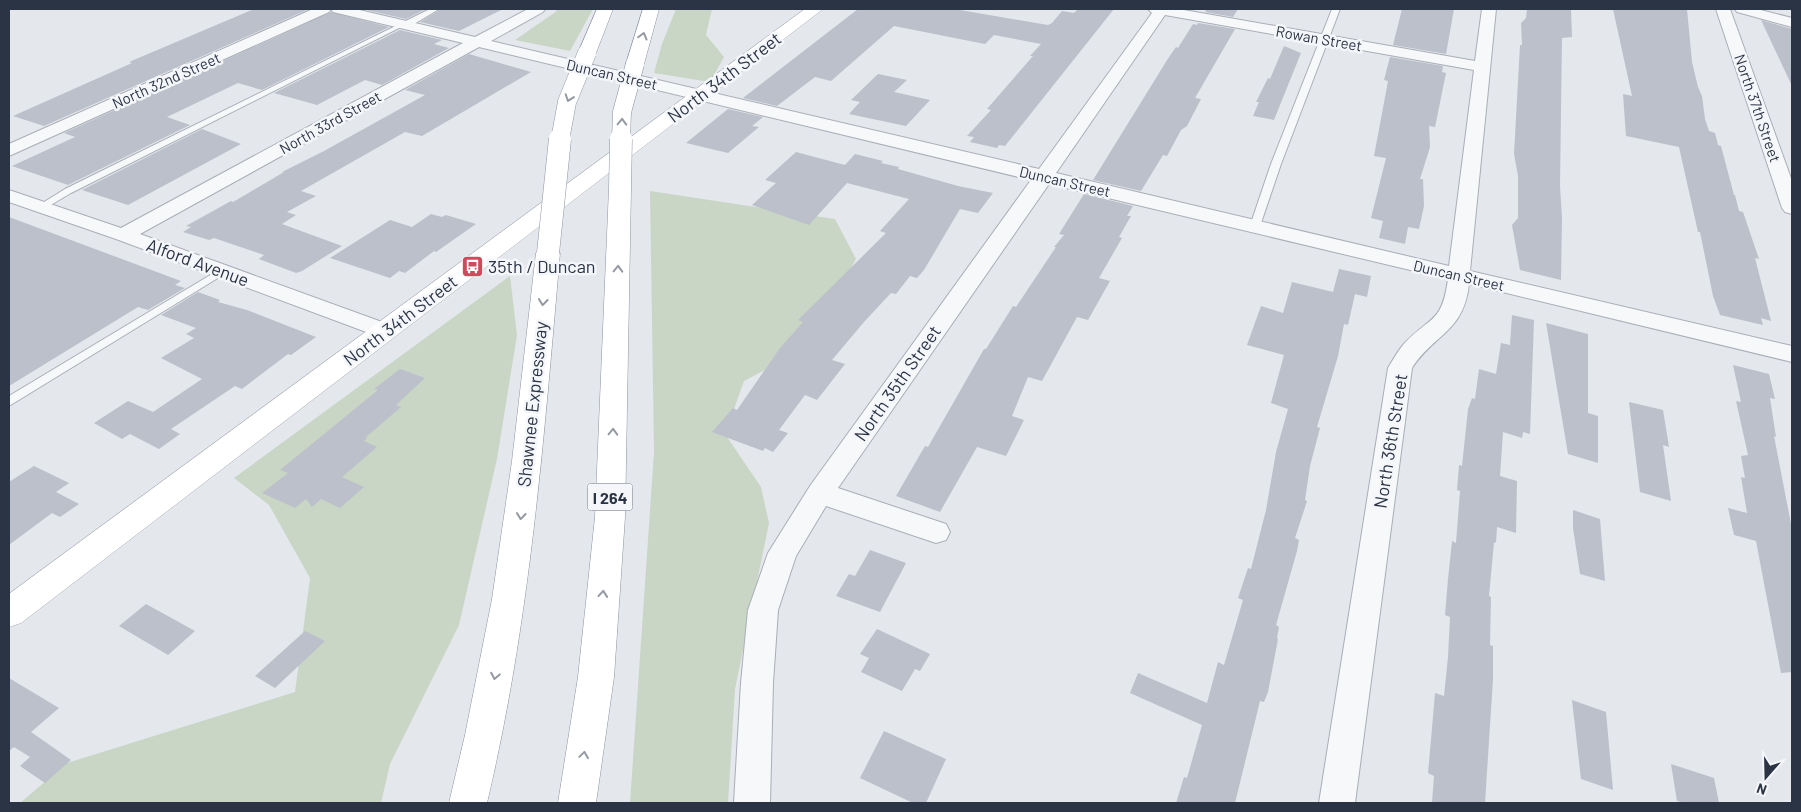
<svg xmlns="http://www.w3.org/2000/svg" width="1801" height="812" font-family="Barlow,sans-serif">
<style>
.green{fill:#c9d6c5}
.building{fill:#bbc0ca}
.lines{fill:none;stroke-linecap:round;stroke-linejoin:round}
.lane-casing{stroke:#a9aeb7;stroke-width:2}
.street-casing{stroke:#a9aeb7;stroke-width:2}
.secondary-casing{stroke:#a9aeb7;stroke-width:1}
.highway-casing{stroke:#8b94a3;stroke-width:1}
.lane{fill:#f7f8fa;fill-rule:evenodd}
.street{fill:#f7f8fa;fill-rule:evenodd}
.secondary{fill:#fff;fill-rule:evenodd}
.highway{fill:#fff;fill-rule:evenodd}
.highway-bridge-far1-casing{stroke:#8b94a3;stroke-width:19;stroke-linecap:butt}
.highway-bridge-casing{stroke:#8b94a3;stroke-width:23;stroke-linecap:butt}
.highway-bridge-far1{stroke:#fff;stroke-width:18}
.highway-bridge{stroke:#fff;stroke-width:22}
.oneway{stroke:#959aa2}
.labels{text-anchor:middle;dominant-baseline:central;stroke-width:5;stroke-linejoin:round;paint-order:stroke}
.far-street-label{font-size:15px;fill:#2b3445;stroke:#f4f6f9}
.shield{fill:#f4f6f9;stroke:#676e7b;stroke-width:1}
.shield-label{font-size:16px;font-weight:bold;fill:#2b3445}
.street-label{font-size:18px;fill:#2b3445;stroke:#f4f6f9}
.poi-label{font-size:18px;fill:#2b3445;stroke:#f4f6f9;text-anchor:start}
</style>
<rect width="100%" height="100%" fill="#e4e7ec"/>
<g class="green">
<polygon points="555,9 593,9 570,51 515,40 557,11"/>
<polygon points="676,9 712,9 706,35 724,57 710,82 654,73 662,44"/>
<polygon points="650,191 835,219 856,259 805,349 744,381 725,434 761,487 769,523 735,689 728,803 630,803 654,452"/>
<polygon points="510,276 517,335 497,459 459,625 390,764 381,803 20,803 67,763 295,692 310,578 269,505 234,478"/>
</g>
<g class="building">
<polygon points="254,9 309,9 44,126 13,116 132,63 129,62"/>
<polygon points="362,9 426,9 406,19"/>
<polygon points="441,9 503,9 459,31 420,22"/>
<polygon points="858,9 954,9 1048,25 1052,23 1062,11 1074,13 1078,9 1114,9 1005,146 999,145 997,148 970,142 974,137 967,136 991,110 987,109 1033,56 1030,56 1041,44 994,35 985,44 894,26 831,81 815,77 777,106 743,98"/>
<polygon points="1207,9 1238,9 1233,17 1205,12"/>
<polygon points="1402,9 1454,9 1446,54 1393,45"/>
<polygon points="1527,9 1571,9 1572,37 1562,38 1560,186 1562,218 1561,280 1520,270 1512,225 1518,218 1518,176 1514,154 1520,45 1522,45 1521,23 1526,18"/>
<polygon points="1613,9 1687,9 1692,62 1698,87 1702,96 1705,119 1709,131 1715,133 1718,145 1721,146 1734,195 1735,195 1739,211 1743,212 1759,259 1755,258 1771,321 1761,318 1763,325 1720,315 1713,296 1700,232 1698,232 1679,147 1626,136 1623,94 1632,96"/>
<polygon points="331,12 389,27 262,90 238,83 167,117 190,125 68,185 12,166 75,137 64,133"/>
<polygon points="1761,20 1792,29 1792,86"/>
<polygon points="1198,23 1235,29 1195,98 1201,99 1187,126 1181,130 1167,156 1163,155 1141,191 1093,180 1169,57 1176,47 1178,48 1193,24 1197,25"/>
<polygon points="400,30 442,40 434,44 449,48 382,85 365,80 317,105 274,93"/>
<polygon points="1284,46 1301,53 1274,120 1253,116 1259,102 1256,102 1268,78 1270,79"/>
<polygon points="469,54 531,72 422,136 405,132 301,191 316,196 287,212 296,215 282,224 342,246 302,271 296,273 259,259 264,255 214,238 209,240 183,232 191,227 186,226 231,201 233,202 284,172 282,172 324,151 425,95 405,90"/>
<polygon points="1390,57 1443,66 1442,72 1446,73 1435,127 1429,126 1430,147 1420,179 1423,179 1424,206 1419,229 1408,227 1405,244 1379,238 1383,221 1371,218 1386,158 1374,156 1388,81 1384,80"/>
<polygon points="878,74 907,80 894,92 930,100 906,126 849,114 860,102 851,100"/>
<polygon points="728,109 763,117 752,126 759,127 728,153 686,143"/>
<polygon points="202,129 241,144 128,205 82,190"/>
<polygon points="796,152 845,165 855,154 883,161 881,163 899,167 898,169 958,186 993,193 978,213 960,209 924,270 917,278 910,276 896,294 891,293 864,322 832,360 845,364 817,400 805,395 779,430 788,433 773,452 765,448 763,451 712,432 733,408 737,410 780,348 803,322 798,320 886,233 880,231 909,199 847,183 809,225 752,205 776,183 765,180"/>
<polygon points="1084,194 1133,206 1127,216 1131,216 1119,237 1122,238 1099,278 1110,281 1088,320 1077,317 1042,381 1028,377 1012,416 1024,420 1006,456 977,447 940,512 896,496 925,446 928,447 984,349 986,349 1013,306 1016,307 1056,247 1054,247 1064,235 1059,234"/>
<polygon points="431,214 442,217 446,215 476,224 436,252 434,251 405,273 399,271 390,278 330,258 390,220 412,227"/>
<polygon points="9,217 181,281 175,285 185,288 148,310 138,307 9,386"/>
<polygon points="1339,269 1371,276 1367,297 1355,294 1348,325 1344,324 1338,356 1317,427 1320,428 1310,466 1305,500 1307,501 1295,538 1299,540 1297,551 1276,625 1279,627 1277,638 1278,639 1268,692 1264,702 1260,701 1235,803 1176,803 1184,777 1187,778 1202,725 1130,693 1138,673 1207,703 1218,662 1224,665 1243,600 1238,598 1248,568 1251,569 1266,510 1276,452 1288,409 1271,403 1284,355 1247,345 1261,306 1283,313 1292,282 1333,292"/>
<polygon points="198,292 220,300 218,302 247,310 316,337 291,355 288,354 242,389 235,386 171,429 180,434 159,449 130,434 122,439 94,423 128,401 153,412 202,379 161,358 194,338 186,334 196,328 161,315"/>
<polygon points="1512,315 1534,320 1530,434 1523,432 1522,438 1503,432 1500,476 1517,481 1516,533 1497,527 1496,543 1494,542 1489,596 1491,597 1490,645 1493,646 1493,679 1485,803 1432,803 1434,776 1428,773 1430,751 1435,693 1444,696 1448,657 1450,617 1445,615 1448,579 1452,541 1456,543 1460,491 1457,490 1459,465 1462,466 1468,409 1472,398 1475,399 1479,369 1496,374 1501,343 1510,345"/>
<polygon points="1546,323 1588,334 1588,413 1598,416 1598,463 1568,454"/>
<polygon points="1733,365 1769,374 1775,399 1770,398 1776,437 1774,436 1791,524 1792,525 1792,672 1781,673 1756,541 1734,535 1728,508 1747,513 1741,477 1745,478 1741,456 1748,455 1736,401 1741,402"/>
<polygon points="400,369 425,378 396,405 401,407 366,437 367,438 364,441 377,447 342,477 364,487 340,508 321,499 312,507 306,499 295,508 262,493 288,473 280,470 378,390 374,389"/>
<polygon points="1629,402 1663,410 1669,447 1663,445 1671,501 1640,492"/>
<polygon points="34,466 69,483 56,492 79,504 60,517 52,513 9,545 9,482"/>
<polygon points="1573,510 1600,519 1605,581 1580,574 1573,528"/>
<polygon points="870,550 906,563 880,612 836,596 849,574 855,576"/>
<polygon points="146,604 195,631 168,655 119,626"/>
<polygon points="877,629 930,654 920,671 915,669 902,691 861,672 869,658 860,654"/>
<polygon points="305,631 325,641 275,688 255,676"/>
<polygon points="9,678 59,708 31,732 71,760 45,783 20,766 30,757 14,747 9,751"/>
<polygon points="1572,700 1606,712 1613,790 1581,779"/>
<polygon points="884,731 946,759 926,803 913,803 860,778"/>
<polygon points="1671,764 1714,778 1719,803 1685,803 1677,801"/>
</g>
<g class="lines">
<defs>
<g id="lane">
<polygon points="430,9 439,9 409,27 403,26 71,193 44,209 38,209 36,207 65,189"/>
<polygon points="1332,9 1340,9 1281,164 1260,226 1259,228 1251,228 1250,226 1271,164"/>
<polygon points="222,268 226,269 227,271 226,273 9,406 9,396"/>
</g>
<g id="street">
<path d="M313,9h42l120,28 53,-28h17l-2,3 -52,29 548,128 113,-156 -4,-4h30l297,52 7,-52h14l-26,262 322,75v16l-323,-78c-5,48 -35,50 -57,84l-57,435h-36l69,-435c5,-8 9,-16 15,-23 26,-29 39,-20 45,-66l-399,-95 -211,304 108,36 4,8 -4,8 -10,3 -110,-37 -30,50 -18,54 -5,73 -3,120h-36l7,-120 7,-73 20,-57 42,-67 221,-306 -552,-133 -339,187 253,92 4,5 -4,5 -8,2 -8,-2 -261,-97 -107,-37v-12l112,38 342,-185 -130,-31 -2,-3 -2,3 -320,144v-12zM1165,15l309,55 -25,196 -393,-93z"/>
<polygon points="1716,9 1730,9 1792,181 1792,214 1785,212 1782,208"/>
<polygon points="1735,9 1757,9 1792,18 1792,27 1737,12"/>
</g>
<polygon id="secondary" points="805,9 823,9 21,623 9,627 9,594"/>
<g id="highway">
<polygon points="597,9 613,9 596,53 593,57 587,58 581,57 578,53"/>
<polygon points="643,9 659,9 644,64 641,68 635,69 629,68 626,64"/>
<polygon points="620,182 627,184 631,188 625,517 614,677 596,803 558,803 578,677 595,517 609,188 613,184"/>
<path d="M548,246l8,2 4,5c-16,184 -30,369 -73,550h-38l16,-68 27,-136 20,-138 24,-208 4,-5z"/>
</g>
</defs>
<use href="#lane" class="lane-casing"/>
<use href="#street" class="street-casing"/>
<use href="#secondary" class="secondary-casing"/>
<use href="#highway" class="highway-casing"/>
<use href="#lane" class="lane"/>
<use href="#street" class="street"/>
<use href="#secondary" class="secondary"/>
<use href="#highway" class="highway"/>
<defs>
<g id="highway-bridge-far1">
<polyline points="560,140 567,102 587,53"/>
<polyline points="621,140 622,112 635,64"/>
</g>
<g id="highway-bridge">
<polyline points="620,188 621,139"/>
<polyline points="548,253 560,139"/>
</g>
</defs>
<use href="#highway-bridge-far1" class="highway-bridge-far1-casing"/>
<use href="#highway-bridge" class="highway-bridge-casing"/>
<use href="#highway-bridge-far1" class="highway-bridge-far1"/>
<use href="#highway-bridge" class="highway-bridge"/>
</g>
<defs><path id="oneway-chevron" d="M-2-3.5L2.5 0L-2 3.5" fill="none" stroke-width="1.6" stroke-linecap="round" stroke-linejoin="round" transform="scale(1.25)"/></defs>
<g class="oneway">
<use href="#oneway-chevron" transform="translate(643 36) rotate(-75)"/>
<use href="#oneway-chevron" transform="translate(569 98) rotate(109)"/>
<use href="#oneway-chevron" transform="translate(622 122) rotate(-88)"/>
<use href="#oneway-chevron" transform="translate(618 269) rotate(-88)"/>
<use href="#oneway-chevron" transform="translate(543 302) rotate(96)"/>
<use href="#oneway-chevron" transform="translate(613 432) rotate(-88)"/>
<use href="#oneway-chevron" transform="translate(521 516) rotate(96)"/>
<use href="#oneway-chevron" transform="translate(603 594) rotate(-85)"/>
<use href="#oneway-chevron" transform="translate(495 676) rotate(101)"/>
<use href="#oneway-chevron" transform="translate(584 755) rotate(-82)"/>
</g>
<defs>
<symbol id="bus-square" viewBox="-11 -11 22 22"><rect x="-9" y="-9" width="18" height="18" rx="4" fill="#d1495b" stroke="#f4f6f9"/><path d="M-5-6H5V4H4V6H2V4H-2V6H-4V4H-5ZM-3.5-4V0h7V-4ZM-3.5 1.2v1.5H-2V1.2ZM2 1.2v1.5H3.5V1.2Z" fill="#fff"/></symbol>
</defs>
<g fill-rule="evenodd">
<use href="#bus-square" x="460" y="254" width="25" height="25"/>
</g>
<g class="labels">
<g class="far-street-label">
<text transform="translate(1319 38) rotate(10)">Rowan Street</text>
<text transform="translate(612 74) rotate(13)">Duncan Street</text>
<text transform="translate(166 80) rotate(-24)">North 32nd Street</text>
<text transform="translate(1758 108) rotate(71)">North 37th Street</text>
<text transform="translate(330 122) rotate(-29)">North 33rd Street</text>
<text transform="translate(1065 181) rotate(13)">Duncan Street</text>
<text transform="translate(1459 275) rotate(13)">Duncan Street</text>
</g>
<rect class="shield" x="587.5" y="483.5" width="45" height="27" rx="4"/>
<g class="shield-label">
<text x="610" y="497">I 264</text>
</g>
<g class="street-label">
<text transform="translate(724 77) rotate(-37)">North 34th Street</text>
<text transform="translate(198 262) rotate(20)">Alford Avenue</text>
<text transform="translate(400 320) rotate(-37)">North 34th Street</text>
<text transform="translate(897 383) rotate(-55)">North 35th Street</text>
<text transform="translate(532 404) rotate(-84)">Shawnee Expressway</text>
<text transform="translate(1390 441) rotate(-81)">North 36th Street</text>
</g>
<g class="poi-label">
<text x="488" y="266">35th / Duncan</text>
</g>
</g>
<rect width="1801" height="812" fill="none" stroke="#2b3445" stroke-width="20"/>
<g transform="translate(1766 777) rotate(200)" stroke="#f4f6f9" stroke-width="4" paint-order="stroke">
<path d="M0-4L9 19L0 12L-9 19Z" fill="#2b3445"/>
<text y="-8" font-size="14" font-weight="bold" text-anchor="middle" fill="#2b3445">N</text>
</g>
</svg>
